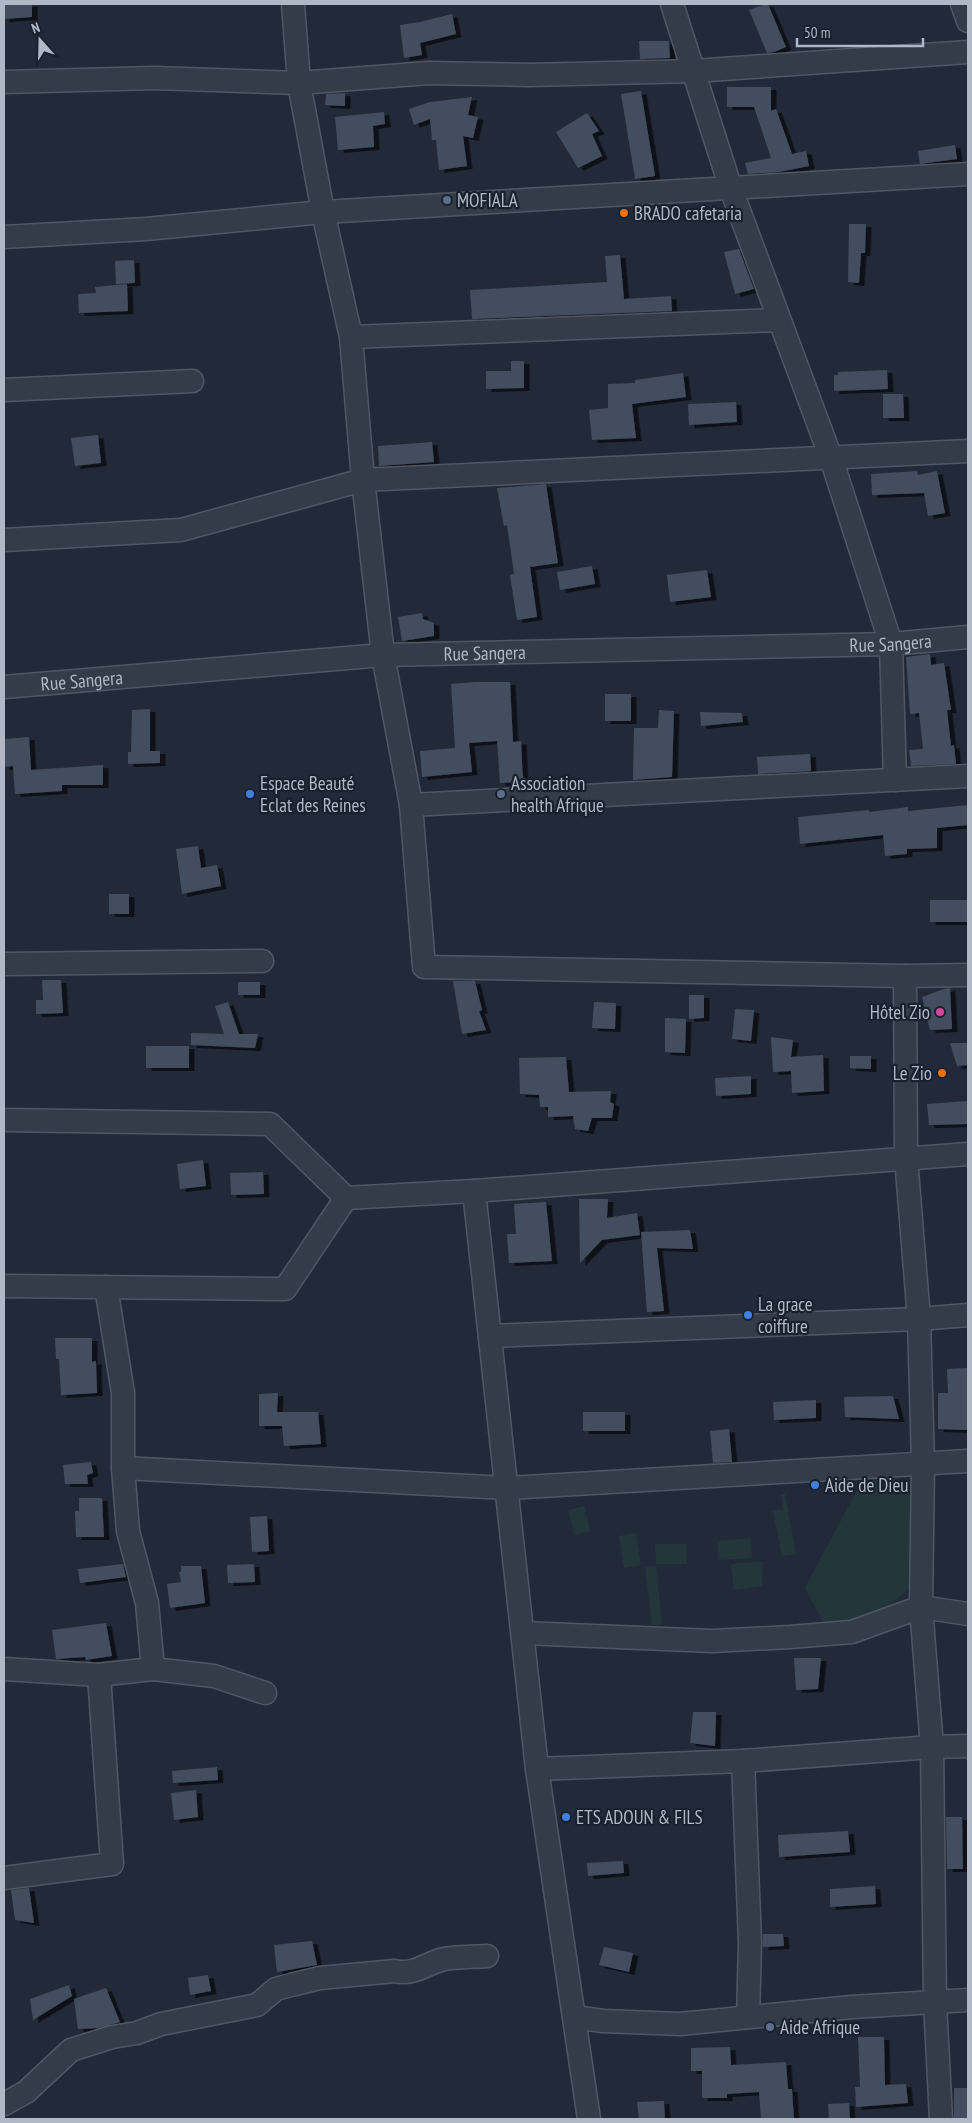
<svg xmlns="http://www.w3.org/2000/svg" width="972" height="2123" font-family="'PT Sans Narrow',sans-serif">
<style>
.green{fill:#23363a}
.building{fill:#434d5e;filter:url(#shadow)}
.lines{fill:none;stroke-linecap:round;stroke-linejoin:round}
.minor-casing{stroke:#505764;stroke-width:25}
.minor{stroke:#353c49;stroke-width:22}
.service-dot{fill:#5c6f8a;stroke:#1a212e;stroke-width:2}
.food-dot{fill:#e8710a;stroke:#1a212e;stroke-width:2}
.shop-dot{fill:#3f7fe0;stroke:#1a212e;stroke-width:2}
.hotel-dot{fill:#d1479c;stroke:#1a212e;stroke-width:2}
.labels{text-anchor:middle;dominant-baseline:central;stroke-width:4.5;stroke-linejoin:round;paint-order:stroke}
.poi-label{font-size:19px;fill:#b0b7c5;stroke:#1a212e;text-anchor:start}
.street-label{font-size:19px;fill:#b0b7c5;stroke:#1a212e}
</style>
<defs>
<filter id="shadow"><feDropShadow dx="5.5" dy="3" stdDeviation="0" flood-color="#0009"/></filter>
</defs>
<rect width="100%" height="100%" fill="#222a39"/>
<g class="green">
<polygon points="865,1475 916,1482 915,1583 869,1624 826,1628 805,1588"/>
<polygon points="785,1494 796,1554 782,1556 773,1511 783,1509 781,1495"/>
<polygon points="584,1506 590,1531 574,1535 568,1510"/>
<polygon points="636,1533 641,1565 624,1568 619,1536"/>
<polygon points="751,1538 752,1558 719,1560 717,1541"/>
<polygon points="655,1544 686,1544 687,1564 656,1564"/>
<polygon points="763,1561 762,1586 734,1590 731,1564"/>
<polygon points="656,1566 662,1624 652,1625 645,1567"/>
</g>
<g class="building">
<polygon points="4,4 32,4 32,17 4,19"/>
<polygon points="765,4 768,4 786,47 774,52 767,53 749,10"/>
<polygon points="452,14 456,34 420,43 422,55 404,58 400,25 420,22"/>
<polygon points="639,41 669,41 670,58 640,59"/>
<polygon points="727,87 771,87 771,111 776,109 792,154 806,151 809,166 779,172 748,174 745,163 771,158 754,107 727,107"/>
<polygon points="641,91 655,176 635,179 621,94"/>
<polygon points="345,93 345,106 325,105 326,94"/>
<polygon points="472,97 468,115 478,117 473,138 463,136 467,166 439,170 436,140 432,140 430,119 414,125 409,109 430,102"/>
<polygon points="384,112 385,124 373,126 374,147 338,150 335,117"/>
<polygon points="587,113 599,131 592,134 602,156 578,168 556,132"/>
<polygon points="955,145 957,159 920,164 918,151"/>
<polygon points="849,224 866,224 865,253 861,253 859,283 848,282"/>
<polygon points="739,249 754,289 735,294 724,252"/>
<polygon points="620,255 624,299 671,296 672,311 472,319 470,290 607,282 605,256"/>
<polygon points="134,260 135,283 116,284 115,261"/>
<polygon points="127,284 128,311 79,313 78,294 96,293 95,287"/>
<polygon points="511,361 524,361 524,388 486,389 486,371 511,371"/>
<polygon points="887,370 888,389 834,391 834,375 838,375 838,372"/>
<polygon points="683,373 686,397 632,404 636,438 592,440 589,410 608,408 608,384 635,383 635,380"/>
<polygon points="883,394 903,394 904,418 883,418"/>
<polygon points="736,402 737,422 689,425 688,404"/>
<polygon points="98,435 101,463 75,466 71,438"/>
<polygon points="432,442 434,462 379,466 378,446"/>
<polygon points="917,471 918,475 937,471 945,513 928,516 924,493 872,495 871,474"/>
<polygon points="546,484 558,563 530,567 537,617 517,620 510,575 514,574 507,525 504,526 497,488"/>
<polygon points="592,566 595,584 560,590 557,572"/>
<polygon points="707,570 711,597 670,602 667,575"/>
<polygon points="422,613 423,619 434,623 434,636 402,641 398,617"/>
<polygon points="930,654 931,665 944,663 951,710 947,710 951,746 954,745 956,764 911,766 909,750 923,749 919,713 910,714 906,657"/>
<polygon points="475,682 510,682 513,742 521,741 523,782 500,783 497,741 469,743 472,772 422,777 420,751 455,748 451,684"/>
<rect x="605" y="694" width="26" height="27"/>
<polygon points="150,709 150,751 160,751 160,763 128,764 128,752 131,752 132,710"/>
<polygon points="659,710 674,711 672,777 633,780 634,728 658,728"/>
<polygon points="700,712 742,713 743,722 701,726"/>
<polygon points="29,737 31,770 103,765 103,785 62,785 62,791 15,794 13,766 4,767 4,739"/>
<polygon points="810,754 811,771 758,774 757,757"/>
<polygon points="968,805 968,825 937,828 937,848 907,849 907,854 885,856 883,835 800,844 798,817 869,810 869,812 908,807 908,811"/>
<polygon points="198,846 201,868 217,865 221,886 182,894 176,849"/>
<rect x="109" y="894" width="20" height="20"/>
<rect x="930" y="900" width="38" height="22"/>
<polygon points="42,980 61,980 63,1013 36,1014 36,1000 43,1000"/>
<polygon points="453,981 475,981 482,1010 479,1011 486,1030 462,1034"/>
<rect x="238" y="982" width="22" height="13"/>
<polygon points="950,988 952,1029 930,1030 922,997 944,989"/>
<polygon points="689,995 704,995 704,1018 689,1019"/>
<polygon points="228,1002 239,1034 258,1034 255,1048 191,1045 191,1033 224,1034 215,1006"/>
<polygon points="594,1002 616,1003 615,1029 592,1028"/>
<polygon points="735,1009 754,1010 751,1041 732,1039"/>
<polygon points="665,1018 686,1019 685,1053 665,1052"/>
<polygon points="771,1037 793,1040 791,1057 823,1055 824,1091 792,1093 791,1071 773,1072"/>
<polygon points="950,1043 968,1043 968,1065 957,1066"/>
<rect x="146" y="1046" width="43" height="22"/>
<polygon points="850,1056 871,1056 871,1069 850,1068"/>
<polygon points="566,1057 569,1092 611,1091 610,1102 614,1104 612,1118 592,1118 588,1131 575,1129 573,1116 548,1117 548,1107 540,1107 539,1095 520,1094 519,1058"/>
<polygon points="751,1076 751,1094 716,1096 715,1078"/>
<polygon points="968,1101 968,1124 929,1125 927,1104"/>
<polygon points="203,1160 206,1186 180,1189 177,1164"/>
<polygon points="263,1172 264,1194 231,1195 230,1173"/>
<polygon points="579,1199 608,1199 607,1218 637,1213 640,1235 602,1240 580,1263"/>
<polygon points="546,1202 552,1261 509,1263 507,1234 516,1234 514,1204"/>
<polygon points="690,1230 693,1249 657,1248 664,1311 647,1312 641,1232"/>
<polygon points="55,1338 92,1338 92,1362 96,1361 97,1393 61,1395 59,1359 56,1359"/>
<polygon points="968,1368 968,1430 938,1429 938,1393 948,1393 947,1369"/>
<polygon points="278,1393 277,1412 318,1412 321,1444 284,1446 282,1426 259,1426 259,1394"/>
<polygon points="893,1396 899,1419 845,1417 844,1397"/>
<polygon points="816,1400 816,1418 774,1420 773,1402"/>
<rect x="583" y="1412" width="42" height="19"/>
<polygon points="729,1429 732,1462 713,1463 710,1431"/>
<polygon points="91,1462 93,1473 87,1475 88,1484 65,1484 63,1465"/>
<polygon points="79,1498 102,1498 104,1537 76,1537 75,1511 79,1511"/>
<polygon points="267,1516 269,1551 252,1552 250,1517"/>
<polygon points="123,1564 126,1577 80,1583 78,1569"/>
<polygon points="254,1564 255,1582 228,1583 227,1565"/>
<polygon points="181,1566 201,1566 205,1603 170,1608 167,1584 181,1582 179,1572 181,1572"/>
<polygon points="106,1623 112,1656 86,1660 85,1657 56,1659 52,1630"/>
<polygon points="794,1658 821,1658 818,1689 796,1690"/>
<polygon points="693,1712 716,1712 715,1746 690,1743"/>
<polygon points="217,1767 218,1780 173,1783 172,1771"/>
<polygon points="196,1790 198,1817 174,1820 171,1793"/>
<polygon points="946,1817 962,1817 963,1869 947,1869"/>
<polygon points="848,1831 850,1852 779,1857 778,1835"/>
<polygon points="623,1861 624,1873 588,1876 587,1863"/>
<polygon points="875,1886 876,1904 830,1907 830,1889"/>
<polygon points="29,1888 34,1923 15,1920 11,1890"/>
<polygon points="763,1934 783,1934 784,1946 763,1947"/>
<polygon points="312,1941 317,1965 277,1972 274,1945"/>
<polygon points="604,1947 633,1953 629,1972 599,1965"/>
<polygon points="208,1975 211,1991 190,1995 188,1978"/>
<polygon points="69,1985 72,1996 33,2020 30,1999"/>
<polygon points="106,1988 120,2022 98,2028 78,2029 74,1999"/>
<polygon points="858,2037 884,2037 885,2085 906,2084 908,2103 856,2107 855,2087 860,2087"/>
<polygon points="730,2047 731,2065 786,2062 788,2089 792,2089 794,2119 761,2119 759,2092 727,2094 727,2098 702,2098 702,2071 691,2071 691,2048"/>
<rect x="954" y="2088" width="14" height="31"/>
<polygon points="664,2101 665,2119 639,2119 637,2102"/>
<polygon points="849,2103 850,2119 829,2119 828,2104"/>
</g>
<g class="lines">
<defs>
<g id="minor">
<polyline points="293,4 299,83 323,212 351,337 363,480 383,655 411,805 424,967 905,976 968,975"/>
<polyline points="672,4 731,189 831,458 891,644 895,780"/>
<polyline points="962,4 968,21"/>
<polyline points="4,82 155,78 299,83 429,73 529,75 694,71 968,52"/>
<polyline points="4,237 146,229 323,212 968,174"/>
<polyline points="351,337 779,320"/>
<polyline points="4,390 192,381"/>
<polyline points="4,540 181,530 363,480 968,451"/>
<path id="s1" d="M4,687l379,-32 508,-11 77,-7"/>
<polyline points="411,805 968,776"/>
<polyline points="4,964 262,961"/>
<polyline points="905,976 906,1158 919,1319 923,1464 921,1607 932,1747 935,2002 941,2119"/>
<polyline points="4,1120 270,1124 346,1198 474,1191 968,1154"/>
<polyline points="474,1191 537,1769 589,2119"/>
<polyline points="4,1286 285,1289 346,1198"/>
<polyline points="106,1287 123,1393 123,1468 128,1531 147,1603 153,1669"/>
<polyline points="490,1336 919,1319 968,1315"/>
<polyline points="123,1468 507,1488 968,1461"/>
<polyline points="523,1633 712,1641 790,1637 852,1632 921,1607 968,1614"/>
<polyline points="4,1669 99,1675 153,1669 214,1676 265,1693"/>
<polyline points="743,1761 750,1943 748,2017"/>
<polyline points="537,1769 743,1761 932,1747 968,1746"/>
<polyline points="4,1878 112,1864 99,1675"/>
<polyline points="574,2017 603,2021 680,2024 852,2007 968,2000"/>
<path d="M4,2104l22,-12 45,-42 41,-13 25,-4 24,-9 96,-19 19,-16 15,-4 29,-7 75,-7c18,5 32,-8 49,-12 10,-2 31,-2 43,-3"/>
</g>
</defs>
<use href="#minor" class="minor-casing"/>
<use href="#minor" class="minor"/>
</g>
<g class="service-dot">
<circle cx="447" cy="200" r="5"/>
<circle cx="501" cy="794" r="5"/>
<circle cx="770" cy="2027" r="5"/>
</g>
<g class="food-dot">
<circle cx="624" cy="213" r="5"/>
<circle cx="942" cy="1073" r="5"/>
</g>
<g class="shop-dot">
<circle cx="250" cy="794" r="5"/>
<circle cx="748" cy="1315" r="5"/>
<circle cx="815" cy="1485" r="5"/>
<circle cx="566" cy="1817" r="5"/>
</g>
<circle class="hotel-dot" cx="940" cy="1012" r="5"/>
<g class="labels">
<g class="poi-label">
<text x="457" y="200">MOFIALA</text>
<text x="634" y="213">BRADO cafetaria</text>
<text x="260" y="783">Espace Beauté<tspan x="260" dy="22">Eclat des Reines</tspan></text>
<text x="511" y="783">Association<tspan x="511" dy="22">health Afrique</tspan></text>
<text x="930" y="1012" text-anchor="end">Hôtel Zio</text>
<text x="932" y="1073" text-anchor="end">Le Zio</text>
<text x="758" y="1304">La grace<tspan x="758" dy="22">coiffure</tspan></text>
<text x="825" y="1485">Aide de Dieu</text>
<text x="576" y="1817">ETS ADOUN &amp; FILS</text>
<text x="780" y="2027">Aide Afrique</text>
</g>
<g class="street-label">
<text stroke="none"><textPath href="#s1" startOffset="888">Rue Sangera</textPath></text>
<text stroke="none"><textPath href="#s1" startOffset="482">Rue Sangera</textPath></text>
<text stroke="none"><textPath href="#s1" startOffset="78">Rue Sangera</textPath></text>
</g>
</g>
<rect width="972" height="2123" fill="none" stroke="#b0b7c5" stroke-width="10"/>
<g transform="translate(40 40) rotate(340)" stroke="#1a212e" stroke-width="4" paint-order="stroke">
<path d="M0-4L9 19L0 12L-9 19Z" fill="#b0b7c5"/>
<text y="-8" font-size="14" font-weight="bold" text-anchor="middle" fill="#b0b7c5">N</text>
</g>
<path d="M797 38v8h126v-8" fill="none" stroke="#b0b7c5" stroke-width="2.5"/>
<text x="804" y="38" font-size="15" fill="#b0b7c5" stroke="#1a212e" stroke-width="4" paint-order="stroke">50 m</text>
</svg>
